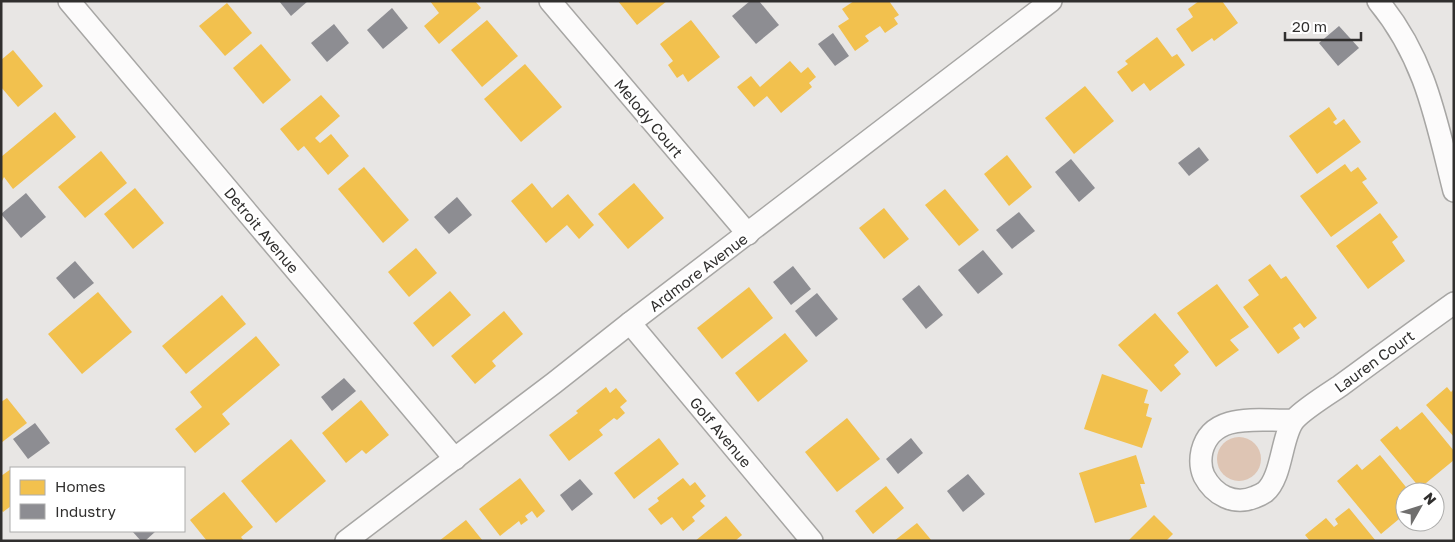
<svg xmlns="http://www.w3.org/2000/svg" width="1455" height="542" font-family="'Golos Text',sans-serif">
<style>
.green{fill:#dec5b4}
.homes{fill:#f2c14e}
.industry{fill:#8d8d92}
.lines{fill:none;stroke-linecap:round;stroke-linejoin:round}
.street-casing{stroke:#a7a6a4;stroke-width:24}
.street{stroke:#fcfbfb;stroke-width:21}
.labels{text-anchor:middle;dominant-baseline:central;stroke-width:5;stroke-linejoin:round;paint-order:stroke}
.street-label{font-size:15px;fill:#302f2e;stroke:#fff}
</style>
<rect width="100%" height="100%" fill="#e8e6e4"/>
<circle class="green" cx="1239" cy="459" r="22"/>
<g class="homes">
<polygon points="430,1 475,1 481,8 439,44 424,26 439,13"/>
<polygon points="618,1 667,1 637,25"/>
<polygon points="854,1 889,1 899,15 894,18 898,24 885,33 880,26 865,36 869,41 855,51 838,26 849,19 842,9"/>
<polygon points="1199,1 1222,1 1238,23 1214,41 1212,38 1192,52 1176,29 1193,17 1188,9"/>
<polygon points="227,3 252,33 225,56 199,26"/>
<polygon points="487,20 518,56 482,87 451,50"/>
<polygon points="691,20 720,57 688,82 683,74 677,78 668,65 673,61 660,44"/>
<polygon points="1157,37 1172,57 1177,54 1185,65 1150,91 1144,83 1132,92 1117,72 1128,64 1125,61"/>
<polygon points="261,44 291,80 263,104 233,68"/>
<polygon points="13,50 43,86 18,107 1,87 1,60"/>
<polygon points="790,61 801,73 808,67 816,77 809,83 812,87 781,113 767,96 754,107 737,87 751,76 760,87"/>
<polygon points="525,64 562,107 521,142 484,99"/>
<polygon points="1085,86 1114,121 1074,154 1045,118"/>
<polygon points="321,95 340,116 315,138 320,143 331,134 349,156 328,175 304,146 298,151 280,129"/>
<polygon points="1329,107 1337,119 1333,122 1336,125 1344,119 1361,142 1317,174 1289,136"/>
<polygon points="55,112 76,137 13,189 4,177 1,183 1,157"/>
<polygon points="101,151 127,183 85,218 58,187"/>
<polygon points="1007,155 1032,187 1009,206 984,174"/>
<polygon points="1345,164 1351,172 1358,167 1367,179 1362,182 1378,203 1331,237 1300,196"/>
<polygon points="364,167 409,220 383,243 338,189"/>
<polygon points="532,183 552,208 568,194 594,225 579,239 567,225 546,243 511,201"/>
<polygon points="634,183 664,218 628,249 598,214"/>
<polygon points="135,188 164,223 133,249 104,214"/>
<polygon points="945,189 979,230 959,246 925,205"/>
<polygon points="884,208 909,239 884,259 859,228"/>
<polygon points="1380,213 1398,237 1392,242 1405,261 1368,289 1336,246"/>
<polygon points="416,248 437,273 409,297 388,272"/>
<polygon points="1270,264 1281,279 1286,276 1317,318 1304,328 1300,323 1293,328 1300,338 1278,354 1243,307 1259,295 1248,280"/>
<polygon points="1217,284 1249,327 1230,340 1239,350 1216,367 1177,313"/>
<polygon points="749,287 773,318 722,359 697,328"/>
<polygon points="450,291 471,315 433,347 413,323"/>
<polygon points="98,292 132,332 82,374 48,334"/>
<polygon points="222,295 246,324 186,374 162,346"/>
<polygon points="504,311 523,334 492,361 496,366 475,384 451,356"/>
<polygon points="1155,313 1189,352 1174,365 1181,374 1161,392 1118,345"/>
<polygon points="785,333 808,361 758,402 735,373"/>
<polygon points="256,336 280,365 222,414 230,424 195,453 175,429 202,407 190,392"/>
<polygon points="1102,374 1148,390 1144,403 1149,404 1146,416 1152,418 1142,448 1084,429"/>
<polygon points="606,387 610,393 616,388 627,401 620,407 625,413 617,420 614,418 599,430 603,435 569,461 549,435 578,413 576,411"/>
<polygon points="1447,387 1451,392 1454,389 1454,437 1426,405"/>
<polygon points="7,398 27,423 1,443 1,402"/>
<polygon points="361,400 389,435 366,454 362,450 346,463 322,433"/>
<polygon points="1422,412 1454,451 1454,460 1420,488 1380,440 1397,426 1400,430"/>
<polygon points="847,418 880,459 837,492 805,452"/>
<polygon points="659,438 679,464 634,499 614,473"/>
<polygon points="291,439 326,481 276,523 241,481"/>
<polygon points="1136,455 1145,484 1140,484 1147,507 1095,523 1079,473"/>
<polygon points="1380,455 1410,492 1405,492 1405,514 1381,534 1337,481 1357,464 1362,470"/>
<polygon points="11,469 11,506 3,512 1,510 1,476"/>
<polygon points="520,478 545,511 537,518 532,511 525,516 528,520 521,525 519,521 500,536 479,509"/>
<polygon points="683,478 690,486 695,482 706,496 700,501 705,506 692,517 695,521 683,531 672,517 661,525 648,509 659,501 657,498"/>
<polygon points="886,486 904,508 873,534 855,511"/>
<polygon points="224,492 253,527 241,537 244,541 207,541 190,520"/>
<polygon points="1349,508 1376,541 1310,541 1305,535 1326,518 1334,527 1338,524 1335,519"/>
<polygon points="1154,515 1173,534 1166,541 1128,541"/>
<polygon points="726,516 742,535 735,541 695,541"/>
<polygon points="466,520 483,541 439,541"/>
<polygon points="917,523 932,541 894,541"/>
</g>
<g class="industry">
<polygon points="279,1 308,1 291,16"/>
<polygon points="750,1 759,1 779,25 756,44 732,16"/>
<polygon points="392,8 408,28 383,49 367,30"/>
<polygon points="334,24 349,43 327,62 311,43"/>
<polygon points="1339,26 1359,48 1338,66 1319,43"/>
<polygon points="833,33 849,56 835,66 818,44"/>
<polygon points="1199,147 1209,160 1189,176 1178,163"/>
<polygon points="1071,159 1095,188 1079,202 1055,172"/>
<polygon points="26,193 46,217 21,238 1,214"/>
<polygon points="457,197 472,215 449,234 434,217"/>
<polygon points="1019,212 1035,231 1012,249 996,230"/>
<polygon points="983,250 1003,274 978,294 958,270"/>
<polygon points="75,261 94,283 74,299 56,278"/>
<polygon points="793,266 811,289 791,305 773,282"/>
<polygon points="919,285 943,315 926,329 902,299"/>
<polygon points="817,293 838,319 816,337 795,311"/>
<polygon points="344,378 356,391 332,411 321,397"/>
<polygon points="35,423 50,443 28,459 13,439"/>
<polygon points="911,438 923,453 898,474 886,459"/>
<polygon points="968,474 985,494 963,512 947,491"/>
<polygon points="580,479 593,494 572,511 560,495"/>
<polygon points="132,531 156,531 145,541 141,541"/>
</g>
<g class="lines">
<defs>
<g id="street">
<polyline points="69,1 455,459"/>
<polyline points="550,1 748,234"/>
<path d="M1378,1c48,58 58,119 76,190"/>
<polyline points="630,323 812,541"/>
<path d="M1294,420c-31,2 -82,-10 -92,31 -2,9 -2,16 2,25 10,19 30,30 51,21 3,-1 7,-3 10,-5 18,-15 16,-58 30,-73 9,-10 33,-25 45,-33 38,-28 76,-56 114,-83"/>
<polyline points="346,541 554,383 630,323 1051,1"/>
</g>
</defs>
<use href="#street" class="street-casing"/>
<use href="#street" class="street"/>
</g>
<g class="labels">
<g class="street-label">
<text transform="translate(649 118) rotate(50)">Melody Court</text>
<text transform="translate(262 230) rotate(50)">Detroit Avenue</text>
<text transform="translate(698 272) rotate(-37)">Ardmore Avenue</text>
<text transform="translate(1374 361) rotate(-36)">Lauren Court</text>
<text transform="translate(721 432) rotate(50)">Golf Avenue</text>
</g>
</g>
<rect width="1455" height="542" fill="none" stroke="#302f2e" stroke-width="5"/>
<rect x="10" y="467" width="175" height="65" fill="#ffffff" stroke="#acacab"/>
<rect x="20" y="480" width="25" height="15" fill="#f2c14e" stroke="#acacab"/>
<text x="55" y="492" font-size="15" fill="#302f2e">Homes</text>
<rect x="20" y="504" width="25" height="15" fill="#8d8d92" stroke="#acacab"/>
<text x="55" y="517" font-size="15" fill="#302f2e">Industry</text>
<g transform="translate(1420 507) rotate(51)"><circle r="24" fill="#ffffff" stroke="#acacab"/>
<path d="M0-4L9 19L0 12L-9 19Z" fill="#706f6e"/>
<text y="-8" font-size="14" font-weight="bold" text-anchor="middle" fill="#302f2e">N</text>
</g>
<path d="M1285 32v8h76v-8" fill="none" stroke="#302f2e" stroke-width="2.5"/>
<text x="1292" y="32" font-size="15" fill="#302f2e" stroke="#ffffff" stroke-width="4" paint-order="stroke">20 m</text>
</svg>
